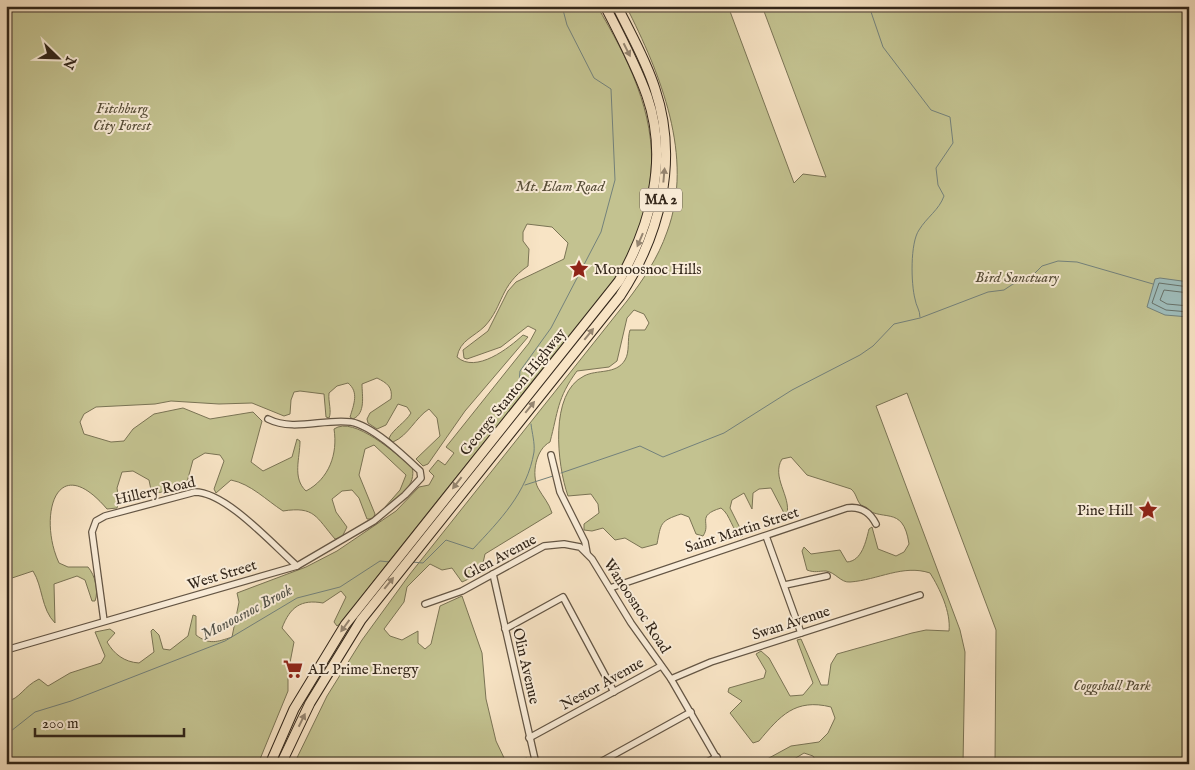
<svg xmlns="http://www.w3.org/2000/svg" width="1195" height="770" font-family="'IM FELL English',serif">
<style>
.green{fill:#c3c290;stroke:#7a7455}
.water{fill:#9fbdbb;stroke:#73817b}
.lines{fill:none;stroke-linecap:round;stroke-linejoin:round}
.shore{stroke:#68726a;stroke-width:1}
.stream{stroke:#73817b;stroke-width:1}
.minor-casing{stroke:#645645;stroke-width:8}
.trunk-casing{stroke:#32261a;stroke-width:11}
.minor{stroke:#faedd9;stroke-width:5.5}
.trunk{stroke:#f8e4c5;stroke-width:9}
.oneway{fill:#958570}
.labels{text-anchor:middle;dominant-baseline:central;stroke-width:4;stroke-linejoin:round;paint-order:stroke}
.shield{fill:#faedd9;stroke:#6e6253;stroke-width:1}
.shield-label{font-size:14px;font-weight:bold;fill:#32261a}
.park-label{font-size:15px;font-style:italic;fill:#564d38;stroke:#faedd9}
.poi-label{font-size:15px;fill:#32261a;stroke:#faedd9;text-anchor:start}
.street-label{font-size:15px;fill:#32261a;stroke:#faedd9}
.water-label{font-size:16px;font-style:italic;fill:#53534a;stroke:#faedd9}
</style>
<rect width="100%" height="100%" fill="#f8e4c5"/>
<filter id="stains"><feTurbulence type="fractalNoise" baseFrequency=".004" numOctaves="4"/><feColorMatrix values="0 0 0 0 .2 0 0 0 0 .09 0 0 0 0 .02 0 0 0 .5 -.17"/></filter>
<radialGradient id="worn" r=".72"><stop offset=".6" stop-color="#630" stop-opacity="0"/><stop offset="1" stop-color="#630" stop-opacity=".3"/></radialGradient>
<g class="green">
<path d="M6,6h591c30,51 59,107 54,167 -3,29 -10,61 -25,87 -22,40 -55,72 -83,108 -67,85 -136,169 -202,255l-4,3 -3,-4 12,-25 -5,-6 -18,12c-22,-4 -33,4 -41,25l12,14 -6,31v18l-30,73h-252v-62c15,-4 17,-15 33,-23l9,7 22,-13 31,-10 4,-7 -10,-24 15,-3 5,4 -8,9c7,12 17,20 32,21l15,-11 -3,-21 2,-2 6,6 4,14 7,1 18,-14 5,-21 3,1v19c13,10 21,7 36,2l7,-35 -2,-9 69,-26 31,-16 59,-40 23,-24 10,-2 5,-9 -5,-5 9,-11 7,5 9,-12 -8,-6 83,-104 7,-13 -8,-4 -27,21 -34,12 -3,-1 -1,-8 25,-19 20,-40 8,-9 48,-23 4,-16 -16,-16 -25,-3 -4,8v9l6,8 -1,17c-29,20 -24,39 -43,60 -11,11 -25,14 -28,31 19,17 52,-9 66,-22l5,2 -63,74 -37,53 -5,2 -7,-7 24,-23 -3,-18 -8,-9c-14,9 -20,26 -36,33l-4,-4c5,-10 16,-15 22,-25l-4,-6 -9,-3 -12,21 -9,4 -9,-6 -1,-4 3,-6 21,-14c2,-12 -4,-16 -14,-21l-15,6c0,12 4,29 -9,35l-3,-2c4,-13 9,-25 -2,-34l-11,3 -8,7c-1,9 3,18 0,25l-3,-1 -2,-23 -24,-3 -6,1 -3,8 -1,14 -6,2 -32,-13 -33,1 -48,-3 -16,3 -59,3 -12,7 -4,8 4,12 27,8 13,-1 9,-12 21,-15 29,-6 27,11 43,-7 9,9 -11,41 12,9 29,-14 5,-18 3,2c0,17 -8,37 6,50 23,-12 32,-37 28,-62 20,-14 63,26 78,38 5,18 -13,30 -24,41l-3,-1 15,-17 6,-15 -32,-30 -9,4 -6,26 16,39 -2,5h-6l-8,-21 -7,-8 -10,1 -10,8 4,13 11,15 -5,10 -7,2c-19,-22 -20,-33 -52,-28 -17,-11 -32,-27 -52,-31l-15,13 -2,-4 10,-28 -4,-6 -15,-2 -12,7 -6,22 -6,8 -27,3 -3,-3 -2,-10 -16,-9 -11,1 -5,16 2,14 -2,6 -10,1c-52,-61 -69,9 -48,54l9,4h20c7,8 11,24 7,34h-3l-7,-21 -8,-4 -23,8 1,39c-14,-14 -12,-36 -22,-52l-27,9z"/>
<path d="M626,6h102l66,177 9,-9 23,3 -64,-171h427v758h-194l1,-134 -89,-237 -31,13 84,224 5,22 -2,112h-145l-5,-8 -9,-3 -18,11h-28l33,-18 28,-4 9,-9 7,-15 -4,-11c-36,-9 -51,9 -72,34l-6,2 -23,-30 12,-12 -14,-9 1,-4 35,-10 2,-7 -10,-17 5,-3 8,7 21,38 13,-1 10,-12 -16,-43 4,-1 20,46h7l3,-21 6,-10 75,-21 14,-3 23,1c2,-19 -9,-42 -19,-58 -27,-9 -52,7 -80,9 -9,1 -15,-10 -24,-11 -8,0 -11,2 -19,-1l-5,-19 2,-4 7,7 29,-4 7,12c15,-1 19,-21 22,-33l3,-2 6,22 18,7 8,-4 5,-8c-6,-42 -28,-19 -48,-39 -5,-5 -4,-11 -10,-16l-44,-14 -16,-18 -9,2c-11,18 9,37 5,55l-3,-1 -13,-25 -12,1 -6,4 -1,16 -8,-16 -12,7 -2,8 13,26 -1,3c-11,-7 -11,-22 -21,-29 -26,8 -9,15 -18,28l-7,-2 -7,-17 -8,-3c-21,7 -20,9 -24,30l-15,4 -17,-10 -10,2 -12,-12 -11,3 -8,-1v-6l15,-11 -1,-9 -7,-10 -23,2c-11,-31 -19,-103 16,-120 13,-7 32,-1 41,-16 5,-8 2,-21 5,-30h15l4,-7 -5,-9 -10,-4 -7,8 -10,43 -8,6 -32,4c-20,27 -19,41 -27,71 -14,7 -19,32 -12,46 5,9 11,15 14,25l-67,41 -2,9 3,8 -24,11 -10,-14 -10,2 -12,-6 -23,23 -3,15 -20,27 6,7 12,4 16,-9v12l7,6 6,-5 9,-38 22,-10 20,57 4,46 10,42 10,21 21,-4 2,6h-235l33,-68 35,-56 48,-66 217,-273c16,-21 31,-43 40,-69 28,-75 -7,-159 -41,-226z"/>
</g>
<polygon class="water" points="1160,278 1189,282 1189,317 1165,315 1147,307 1155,279"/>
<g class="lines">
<g class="shore">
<polyline points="1189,287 1159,283 1152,303 1166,310 1189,312"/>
<polyline points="1189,293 1164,290 1160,300 1167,304 1189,306"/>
</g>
<g class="stream">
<path d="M869,6l14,41 48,63 19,7 3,26 -17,25 2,17 6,11c-5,14 -17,21 -25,34 -9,13 -8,54 -4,69 1,7 5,11 5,18"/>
<polyline points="518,394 520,371 551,328 601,232 615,180 611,89 594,78 567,25 562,6"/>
<polyline points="561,473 640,446 663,457 724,433 792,390 860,355 873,346 894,324 920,318 988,292 1004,290 1013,284 1031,277 1042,266 1058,261 1077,262 1153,284"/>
<polyline points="525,485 553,476"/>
<path d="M412,562l11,1 23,-23 27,9c27,-29 54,-56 61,-97 1,-9 -2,-19 -3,-28"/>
<polyline points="6,735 35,712 71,701 225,641 297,598 340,587 380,561 390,562"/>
</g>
<defs>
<g id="minor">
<polyline points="551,455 560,492 585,542 587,553"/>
<polyline points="766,536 801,633"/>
<polyline points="493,574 536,764"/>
<polyline points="785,585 827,576"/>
<path d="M610,588l237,-80c14,-2 23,4 29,16"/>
<polyline points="425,604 462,591 544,546 564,544 580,547 592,559 631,623 671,679 720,764"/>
<path d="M104,621l-12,-89 4,-11 9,-5 90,-24c31,0 78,53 102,74"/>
<polyline points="505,629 563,597 614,692"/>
<path d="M6,650l291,-84 77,-45 31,-26 16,-17 -1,-7c-16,-15 -47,-45 -69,-49 -27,-4 -57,10 -83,-3"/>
<polyline points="671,679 711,662 920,595"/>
<polyline points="529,738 661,666"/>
<polyline points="597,764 691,712"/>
<polyline points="703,764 717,757"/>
</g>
<g id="trunk">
<path d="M270,764l24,-55 51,-84 274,-344c32,-56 50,-122 28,-185 -11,-31 -27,-61 -42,-90"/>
<path d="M281,764l29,-61 51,-83 259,-324c40,-61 59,-135 35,-207 -9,-29 -25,-56 -38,-83"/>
</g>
</defs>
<use href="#minor" class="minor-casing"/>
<use href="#trunk" class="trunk-casing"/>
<use href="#minor" class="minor"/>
<use href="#trunk" class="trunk"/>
</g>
<defs><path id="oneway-solid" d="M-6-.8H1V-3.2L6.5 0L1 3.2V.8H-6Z" transform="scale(1.25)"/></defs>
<g class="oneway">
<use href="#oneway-solid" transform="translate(627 50) rotate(63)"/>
<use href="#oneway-solid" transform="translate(664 175) rotate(-85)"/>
<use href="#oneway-solid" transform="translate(640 240) rotate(113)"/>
<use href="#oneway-solid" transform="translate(589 334) rotate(-51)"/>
<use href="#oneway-solid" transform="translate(530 407) rotate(-51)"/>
<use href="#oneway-solid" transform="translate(457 483) rotate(128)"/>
<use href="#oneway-solid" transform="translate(389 583) rotate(-51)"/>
<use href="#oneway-solid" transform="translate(345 626) rotate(126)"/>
<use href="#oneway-solid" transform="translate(302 720) rotate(-64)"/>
</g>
<defs>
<symbol id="sight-bare" viewBox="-9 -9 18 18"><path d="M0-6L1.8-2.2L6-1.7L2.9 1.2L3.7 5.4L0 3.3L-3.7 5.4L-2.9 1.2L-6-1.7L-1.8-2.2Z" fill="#8f2418" stroke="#faedd9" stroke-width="2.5" paint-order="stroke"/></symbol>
<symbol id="supermarket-bare" viewBox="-9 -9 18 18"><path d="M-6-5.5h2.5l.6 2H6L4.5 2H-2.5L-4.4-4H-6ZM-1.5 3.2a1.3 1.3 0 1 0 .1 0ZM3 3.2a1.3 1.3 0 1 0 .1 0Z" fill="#8f2418" stroke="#faedd9" stroke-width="2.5" paint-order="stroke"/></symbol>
</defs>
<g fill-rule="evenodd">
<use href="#sight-bare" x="565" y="255" width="28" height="28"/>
<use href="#sight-bare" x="1134" y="496" width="28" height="28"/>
<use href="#supermarket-bare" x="279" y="655" width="28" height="28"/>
</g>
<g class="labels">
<rect class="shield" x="640" y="188.5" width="42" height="23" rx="4"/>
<g class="shield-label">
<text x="661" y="200">MA 2</text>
</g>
<g class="park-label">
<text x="122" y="108">Fitchburg<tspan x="122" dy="17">City Forest</tspan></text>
<text x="560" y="186">Mt. Elam Road</text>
<text x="1017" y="277">Bird Sanctuary</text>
<text x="1112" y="685">Coggshall Park</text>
</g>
<g class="poi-label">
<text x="594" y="269">Monoosnoc Hills</text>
<text x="1133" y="510" text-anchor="end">Pine Hill</text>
<text x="308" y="669">AL Prime Energy</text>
</g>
<g class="street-label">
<text transform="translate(513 392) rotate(-51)">George Stanton Highway</text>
<text transform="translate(155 491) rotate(-13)">Hillery Road</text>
<text transform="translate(742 530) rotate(-18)">Saint Martin Street</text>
<text transform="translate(500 557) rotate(-28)">Glen Avenue</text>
<text transform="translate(222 575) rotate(-17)">West Street</text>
<text transform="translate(637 606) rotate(57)">Wanoosnoc Road</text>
<text transform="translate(791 623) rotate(-18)">Swan Avenue</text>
<text transform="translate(526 666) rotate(77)">Olin Avenue</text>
<text transform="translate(602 684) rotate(-29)">Nestor Avenue</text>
</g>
<g class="water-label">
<text transform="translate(247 613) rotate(-28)">Monoosnoc Brook</text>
</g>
</g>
<rect width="1195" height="770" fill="none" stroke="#f8e4c5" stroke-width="25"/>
<rect x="8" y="8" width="1180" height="755" fill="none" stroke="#32261a" stroke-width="2.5"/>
<rect x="12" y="12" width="1170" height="745" fill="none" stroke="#32261a"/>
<g transform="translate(58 58) rotate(113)" stroke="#faedd9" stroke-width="4" paint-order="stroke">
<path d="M0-4L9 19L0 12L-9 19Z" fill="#32261a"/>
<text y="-8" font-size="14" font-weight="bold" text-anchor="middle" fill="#32261a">N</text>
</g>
<path d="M35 728v8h149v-8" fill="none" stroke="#32261a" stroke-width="2.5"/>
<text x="42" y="728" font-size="15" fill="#32261a" stroke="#faedd9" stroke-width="4" paint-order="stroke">200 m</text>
<rect width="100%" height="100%" filter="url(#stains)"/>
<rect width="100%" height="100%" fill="url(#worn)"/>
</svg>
